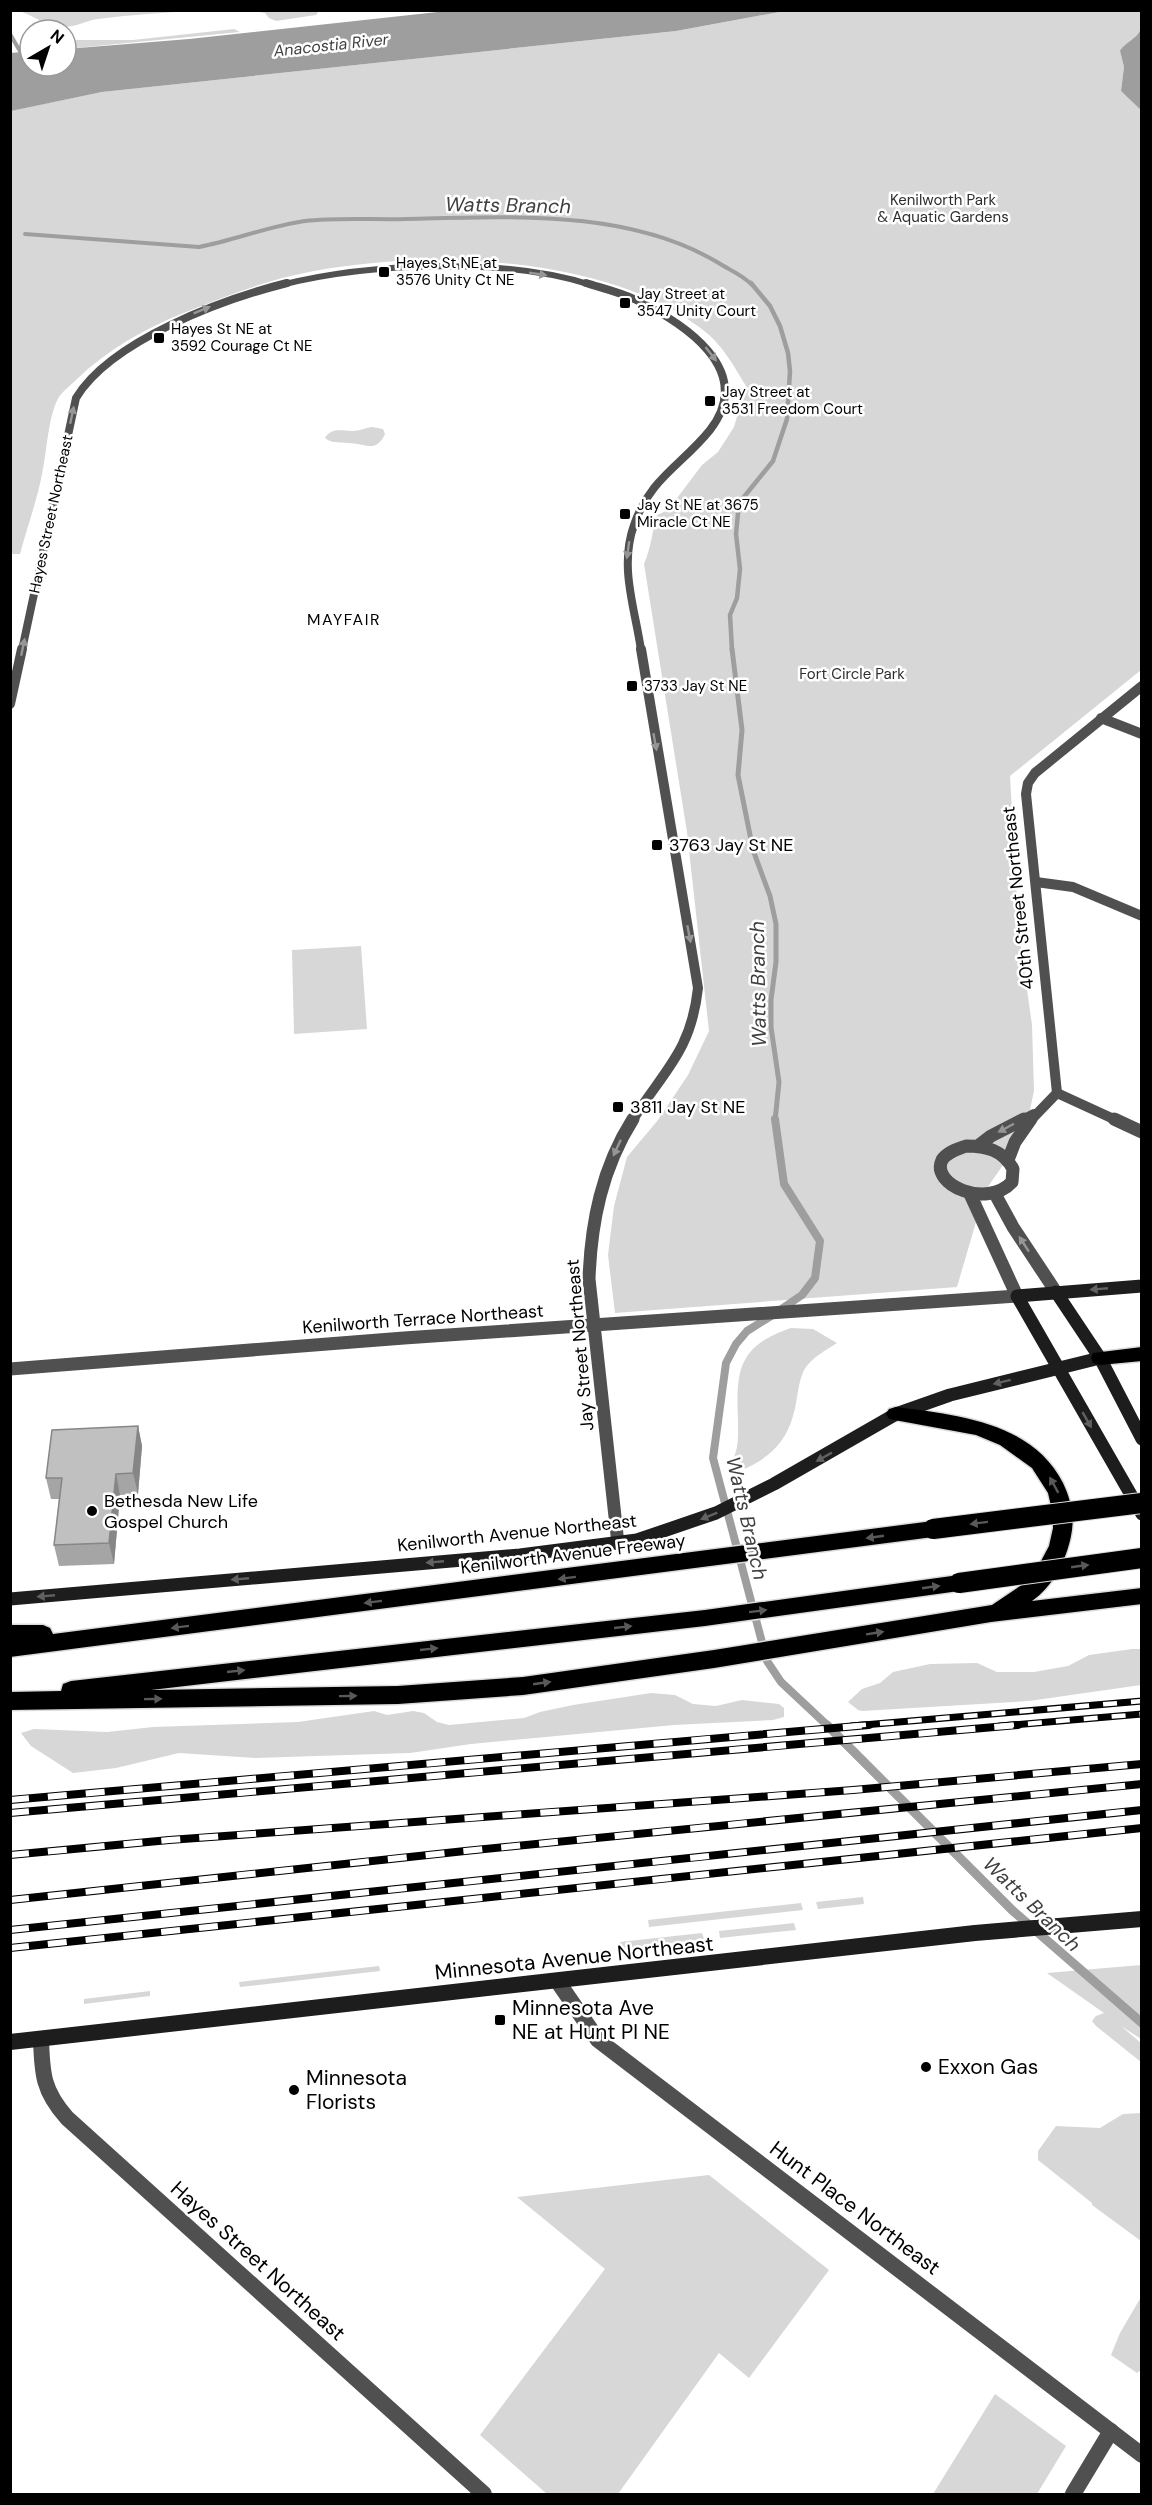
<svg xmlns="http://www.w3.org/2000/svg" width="1152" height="2505" font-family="'DM Sans',sans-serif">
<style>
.green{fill:#d7d7d7}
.water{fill:#9e9e9e}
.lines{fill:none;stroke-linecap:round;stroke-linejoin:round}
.stream-far4{stroke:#9e9e9e;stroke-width:4}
.stream-far3{stroke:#9e9e9e;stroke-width:4.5}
.stream-far2{stroke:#9e9e9e;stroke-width:5}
.stream-far1{stroke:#9e9e9e;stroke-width:8}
.stream{stroke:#9e9e9e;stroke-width:9}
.motorway-casing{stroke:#dbdbdb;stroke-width:3}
.minor-far4{stroke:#505050;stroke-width:6}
.minor-far3{stroke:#505050;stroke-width:8}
.minor-far2{stroke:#505050;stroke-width:10}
.minor-far1{stroke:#505050;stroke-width:13}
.minor{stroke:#505050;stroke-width:16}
.secondary-far1{stroke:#1d1d1d;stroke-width:13}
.secondary{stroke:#1d1d1d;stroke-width:16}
.motorway{fill:#000;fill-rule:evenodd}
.rail-far1-casing{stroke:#000;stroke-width:7}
.rail-casing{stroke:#000;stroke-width:8}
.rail-far1{stroke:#fff;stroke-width:4.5;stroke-dasharray:14;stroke-linecap:butt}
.rail{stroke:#fff;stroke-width:6;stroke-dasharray:19;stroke-linecap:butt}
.motorway-bridge-casing{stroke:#dbdbdb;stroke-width:22;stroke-linecap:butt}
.motorway-bridge{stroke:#000;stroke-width:20}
.wall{fill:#a5a5a5}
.shaded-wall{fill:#868686}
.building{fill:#c0c0c0;stroke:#868686;stroke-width:1.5}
.oneway{fill:#969696}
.oneway2{fill:#616161}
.oneway3{fill:#595959}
.poi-dot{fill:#000;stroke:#fff;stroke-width:2}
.labels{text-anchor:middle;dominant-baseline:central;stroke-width:5;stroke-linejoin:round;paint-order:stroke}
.far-park-label{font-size:15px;fill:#2e2e2e;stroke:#fff}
.far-poi-label{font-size:15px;fill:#000;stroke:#fff;text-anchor:start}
.far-street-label{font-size:15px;fill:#000;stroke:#fff}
.far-water-label{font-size:16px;font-style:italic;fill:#3f3f3f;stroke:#fff}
.far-neighbourhood-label{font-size:16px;letter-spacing:1.5px;fill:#000;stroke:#fff}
.poi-label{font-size:18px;fill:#000;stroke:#fff;text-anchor:start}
.street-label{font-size:18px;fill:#000;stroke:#fff}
.water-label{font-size:20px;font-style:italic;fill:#3f3f3f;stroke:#fff}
.near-street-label{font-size:21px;fill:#000;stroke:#fff}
.near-poi-label{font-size:21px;fill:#000;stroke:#fff;text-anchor:start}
</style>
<rect width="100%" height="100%" fill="#fff"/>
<g class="green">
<path d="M19,11h172c-31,2 -62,4 -93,8 -16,2 -22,10 -41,7 -14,-2 -25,-11 -38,-15z"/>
<polygon points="252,11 319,11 316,15 276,21 269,18 265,13"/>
<path d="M785,11h356l-1,22 -20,18 4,16 -3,24 21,19 -1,560 -131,106 9,157 13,92 2,66 -9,42 -40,58 -28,96 -342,26 -7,-58 6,-49 13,-49 31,-37 30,-45 21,-44 -22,-199 -43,-268c7,-16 8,-32 13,-49l11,-5 34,-45 16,-13 16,-25 12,-41c-11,-18 -22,-38 -38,-52 -95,-80 -282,-85 -399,-62 -42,8 -83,24 -123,40 -41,16 -79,38 -110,68 -5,5 -13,11 -17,17 -11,18 -12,55 -17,77 -5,27 -15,53 -22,80h-9l-1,-443 92,-19 574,-61z"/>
<polygon points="234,29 240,32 66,49 66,40 133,40"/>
<path d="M372,427l11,2 2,5c-9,20 -20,9 -37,9 -9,-1 -15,1 -23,-5 7,-11 16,-7 27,-7 7,0 13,-3 20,-4z"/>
<polygon points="361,946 367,1029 294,1034 292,950"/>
<path d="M791,1328l22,1 24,14c-11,7 -26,15 -33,27 -7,15 -6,30 -11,46 -7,26 -25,43 -49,53l-6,-3 -4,-9c5,-12 4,-23 4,-36 -2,-51 0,-75 53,-93z"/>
<polygon points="1132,1649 1141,1649 1141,1685 1029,1701 862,1711 858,1710 848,1702 862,1689 880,1683 893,1672 930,1664 977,1663 997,1672 1034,1672 1068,1666 1089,1655"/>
<polygon points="651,1693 675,1695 693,1704 716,1706 742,1700 779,1704 784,1708 784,1717 773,1720 674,1725 471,1744 410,1753 255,1758 179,1753 116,1768 73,1773 31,1746 21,1733 34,1729 107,1732 153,1727 298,1722 374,1711 387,1715 413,1711 424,1713 437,1722 449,1725 524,1718 540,1712 573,1705"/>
<polygon points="863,1897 864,1904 818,1909 816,1902"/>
<polygon points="801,1903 803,1910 649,1927 648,1920"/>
<polygon points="794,1923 796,1930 720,1938 719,1931"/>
<polygon points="702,1933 704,1939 621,1949 620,1942"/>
<polygon points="1141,1965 1141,2039 1121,2026 1141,2043 1141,2062 1096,2026 1092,2021 1096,2016 1104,2013 1047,1973"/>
<polygon points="379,1966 380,1971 240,1987 239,1982"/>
<polygon points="150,1991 150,1996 84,2004 84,1999"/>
<polygon points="1141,2113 1142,2113 1141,2241 1092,2205 1092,2203 1038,2160 1038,2151 1056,2126 1100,2128 1123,2114"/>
<polygon points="709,2175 829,2270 749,2378 719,2353 618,2494 547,2494 480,2435 605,2269 517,2197"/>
<polygon points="1141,2297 1141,2370 1137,2373 1111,2355 1120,2333"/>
<polygon points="995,2394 1066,2446 1037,2494 933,2494"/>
</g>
<g class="water">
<polygon points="456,10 785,11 676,31 102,92 11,111 11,53 30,51 30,66 66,66 66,49 189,39"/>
<path d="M1141,28l1,82h-1l-20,-19 3,-24 -4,-16c5,-9 19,-13 21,-23z"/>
</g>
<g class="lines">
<g class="stream-far4">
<polyline points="10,34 24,58"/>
<path d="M25,234l174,13c36,-7 70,-21 106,-26 33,-4 68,-1 101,-2 104,-2 224,-11 316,46 10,6 22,11 30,20"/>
</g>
<polyline class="stream-far3" points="732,650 730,615 737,598 740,569 736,534 739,503 773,461 787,419 790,371 788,353 780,326 770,306 751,283"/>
<polyline class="stream-far2" points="732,649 742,730 738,775 753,850 770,896 776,924 776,962 771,1000 771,1027 779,1082 775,1121"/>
<g class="stream-far1">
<polyline points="775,1119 784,1184 820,1241 815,1278 802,1295 780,1310"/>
<polyline points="771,1316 747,1331 736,1344 726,1363 713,1458 767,1661 781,1682 828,1726"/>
</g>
<polyline class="stream" points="827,1725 1012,1910 1142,2023"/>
<defs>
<g id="motorway">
<polygon points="1142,1347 1142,1361 1100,1365 1093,1363 1091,1358 1093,1353"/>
<path d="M896,1407c61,8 136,15 167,76 8,17 12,34 8,53 -5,25 -18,50 -39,65l110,-13v16l-151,18 -277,46 -191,27 -125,9 -388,6v-18l51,-1 2,-7 8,-3 634,-71 254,-35 7,2 3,6 -3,6 -7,2 -254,35 -554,64 247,-4 125,-9 191,-27 278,-45 40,-27 17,-32 4,-18 -1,-18 -4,-17 -16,-25 -32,-23 -24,-10 -87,-16 -3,-5 3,-5z"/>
<polygon points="933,1521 940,1523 943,1529 940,1535 933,1537 10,1657 10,1625 43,1625 50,1628 53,1634"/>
</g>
</defs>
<use href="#motorway" class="motorway-casing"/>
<path class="minor-far4" d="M281,285c87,-22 224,-28 310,0"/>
<g class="minor-far3">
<path d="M586,283c16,5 33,9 48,16 48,23 123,70 76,131 -28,35 -60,48 -76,95 -15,42 1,83 7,125"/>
<path d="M22,650l54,-252c35,-58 148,-99 211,-115"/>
</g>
<g class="minor-far2">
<polyline points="10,704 22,649"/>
<polyline points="1101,718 1142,734"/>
<polyline points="1036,882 1073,887 1142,916"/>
<polyline points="1057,1093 1118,1121"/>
<path d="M632,1121c32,-51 59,-69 66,-133l-57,-339"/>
<polyline points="1021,1121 1034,1114"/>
<polyline points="1030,1121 1057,1093 1026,794 1028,783 1035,773 1142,686"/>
</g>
<g class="minor-far1">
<polyline points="1114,1119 1142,1132"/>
<path d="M966,1146c20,0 37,4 47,23l-1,13c-25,27 -82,3 -70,-22 5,-8 16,-11 24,-14z"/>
<polyline points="978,1146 991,1136 1024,1119"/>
<polyline points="1008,1160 1015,1142 1031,1119"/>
<polyline points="995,1194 1013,1227 1056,1292"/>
<polyline points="10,1369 404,1338 1017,1296 970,1194"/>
<path d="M618,1544l-29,-265c2,-57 13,-111 44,-160"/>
</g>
<g class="minor">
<polyline points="558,1982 598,2040 1142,2455"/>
<path d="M41,2039c1,35 2,52 26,79l417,376"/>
<polyline points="1073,2494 1111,2431"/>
</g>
<g class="secondary-far1">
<polyline points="1142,1286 1017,1296 1142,1514"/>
<polyline points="1056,1292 1100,1358 1142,1439"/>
<polyline points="10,1599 520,1555 637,1540 716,1513 774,1484 896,1414 950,1395 1100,1358"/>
</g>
<polyline class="secondary" points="10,2042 975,1933 1142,1919"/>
<use href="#motorway" class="motorway"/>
<defs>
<g id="rail-far1">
<polyline points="852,1726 1142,1701"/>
<polyline points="1000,1726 1142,1714"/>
</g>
<g id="rail">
<polyline points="10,1800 869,1725"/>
<polyline points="10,1813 1018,1725"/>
<polyline points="10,1855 169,1840 853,1790 1142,1764"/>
<polyline points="10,1900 465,1851 1142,1784"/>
<polyline points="10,1930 1142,1810"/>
<polyline points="10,1948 1142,1828"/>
</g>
</defs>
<use href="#rail-far1" class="rail-far1-casing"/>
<use href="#rail" class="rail-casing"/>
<use href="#rail-far1" class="rail-far1"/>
<use href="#rail" class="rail"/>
<defs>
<g id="motorway-bridge">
<polyline points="933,1529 1142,1503"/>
<polyline points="959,1583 1142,1558"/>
</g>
</defs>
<use href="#motorway-bridge" class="motorway-bridge-casing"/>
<use href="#motorway-bridge" class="motorway-bridge"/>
</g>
<polygon class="wall" points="138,1426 142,1446 138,1494 120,1495 114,1564 59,1566 54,1545 59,1499 51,1499 46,1478"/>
<g class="shaded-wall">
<polygon points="138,1426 142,1446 138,1494 133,1473"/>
<polygon points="116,1474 120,1495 114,1564 109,1543"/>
</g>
<polygon class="building" points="138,1426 133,1473 116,1474 109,1543 54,1545 62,1478 46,1478 52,1430"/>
<defs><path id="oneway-solid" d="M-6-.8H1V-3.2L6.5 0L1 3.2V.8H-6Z" transform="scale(1.5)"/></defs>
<g class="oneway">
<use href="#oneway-solid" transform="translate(538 274) rotate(9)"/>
<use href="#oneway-solid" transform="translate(202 310) rotate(-22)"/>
<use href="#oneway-solid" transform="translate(711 354) rotate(52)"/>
<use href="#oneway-solid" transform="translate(72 415) rotate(-78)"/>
<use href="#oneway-solid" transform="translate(628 550) rotate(98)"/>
<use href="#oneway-solid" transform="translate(23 647) rotate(-78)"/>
<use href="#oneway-solid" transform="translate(655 742) rotate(80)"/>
<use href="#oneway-solid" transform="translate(689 934) rotate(79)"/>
<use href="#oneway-solid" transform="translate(1006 1128) rotate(152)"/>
<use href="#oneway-solid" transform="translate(617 1148) rotate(115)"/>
<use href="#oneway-solid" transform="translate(1024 1244) rotate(-123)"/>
</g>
<g class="oneway2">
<use href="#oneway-solid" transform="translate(1099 1289) rotate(175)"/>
<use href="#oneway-solid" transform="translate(1002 1382) rotate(166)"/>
<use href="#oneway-solid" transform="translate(1087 1420) rotate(60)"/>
<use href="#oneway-solid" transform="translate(824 1457) rotate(151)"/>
<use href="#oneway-solid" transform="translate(709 1516) rotate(158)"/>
<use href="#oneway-solid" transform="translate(435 1562) rotate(175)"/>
<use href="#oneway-solid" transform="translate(240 1579) rotate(175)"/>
<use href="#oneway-solid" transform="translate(46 1596) rotate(175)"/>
</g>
<g class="oneway3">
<use href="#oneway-solid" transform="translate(1054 1485) rotate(-119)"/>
<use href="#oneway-solid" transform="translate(979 1523) rotate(173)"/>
<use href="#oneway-solid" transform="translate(875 1537) rotate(172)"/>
<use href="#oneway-solid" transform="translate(1080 1566) rotate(-8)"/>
<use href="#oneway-solid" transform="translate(567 1578) rotate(173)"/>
<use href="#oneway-solid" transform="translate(931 1587) rotate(-8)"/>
<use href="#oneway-solid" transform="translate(373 1602) rotate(173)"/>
<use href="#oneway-solid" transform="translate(758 1611) rotate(-7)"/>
<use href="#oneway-solid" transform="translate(180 1627) rotate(173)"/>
<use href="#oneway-solid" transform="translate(623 1627) rotate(-6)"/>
<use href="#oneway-solid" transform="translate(875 1633) rotate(-9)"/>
<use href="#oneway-solid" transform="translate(429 1649) rotate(-6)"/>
<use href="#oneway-solid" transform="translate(236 1671) rotate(-6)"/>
<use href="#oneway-solid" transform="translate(542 1683) rotate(-8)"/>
<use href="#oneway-solid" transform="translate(348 1696) rotate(-1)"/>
<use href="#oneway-solid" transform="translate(153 1699) rotate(-1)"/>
</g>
<g class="poi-dot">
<rect x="378" y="266" width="12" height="12" rx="3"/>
<rect x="619" y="297" width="12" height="12" rx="3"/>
<rect x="153" y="332" width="12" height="12" rx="3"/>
<rect x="704" y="395" width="12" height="12" rx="3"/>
<rect x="619" y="508" width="12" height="12" rx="3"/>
<rect x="626" y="680" width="12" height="12" rx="3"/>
<rect x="651" y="839" width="12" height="12" rx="3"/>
<rect x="612" y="1101" width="12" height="12" rx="3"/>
<circle cx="92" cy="1511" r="6"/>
<rect x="494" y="2014" width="12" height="12" rx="3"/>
<circle cx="926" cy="2067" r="6"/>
<circle cx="294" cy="2090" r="6"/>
</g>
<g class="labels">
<g class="far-park-label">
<text x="943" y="200">Kenilworth Park<tspan x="943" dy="17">&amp; Aquatic Gardens</tspan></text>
<text x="852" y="674">Fort Circle Park</text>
</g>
<g class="far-poi-label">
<text x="396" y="263">Hayes St NE at<tspan x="396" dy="17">3576 Unity Ct NE</tspan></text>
<text x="637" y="294">Jay Street at<tspan x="637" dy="17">3547 Unity Court</tspan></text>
<text x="171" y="329">Hayes St NE at<tspan x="171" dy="17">3592 Courage Ct NE</tspan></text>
<text x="722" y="392">Jay Street at<tspan x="722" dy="17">3531 Freedom Court</tspan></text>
<text x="637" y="505">Jay St NE at 3675<tspan x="637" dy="17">Miracle Ct NE</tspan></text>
<text x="644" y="686">3733 Jay St NE</text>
</g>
<g class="far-street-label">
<text transform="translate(51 514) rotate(-78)">Hayes Street Northeast</text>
</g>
<g class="far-water-label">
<text transform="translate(331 45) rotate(-6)">Anacostia River</text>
</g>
<g class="far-neighbourhood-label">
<text x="344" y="619">MAYFAIR</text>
</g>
<g class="poi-label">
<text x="669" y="845">3763 Jay St NE</text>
<text x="630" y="1107">3811 Jay St NE</text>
<text x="104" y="1501">Bethesda New Life<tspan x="104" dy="21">Gospel Church</tspan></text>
</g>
<g class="street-label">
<text transform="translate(1018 898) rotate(-96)">40th Street Northeast</text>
<text transform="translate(423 1319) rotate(-4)">Kenilworth Terrace Northeast</text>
<text transform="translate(580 1345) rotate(-95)">Jay Street Northeast</text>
<text transform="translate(517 1533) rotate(-6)">Kenilworth Avenue Northeast</text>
<text transform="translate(573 1554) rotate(-7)">Kenilworth Avenue Freeway</text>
</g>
<g class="water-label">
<text transform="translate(508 205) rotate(1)">Watts Branch</text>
<text transform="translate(758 984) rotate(-91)">Watts Branch</text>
<text transform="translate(747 1518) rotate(77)">Watts Branch</text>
<text transform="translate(1032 1904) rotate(44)">Watts Branch</text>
</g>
<g class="near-street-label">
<text transform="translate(574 1958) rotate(-6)">Minnesota Avenue Northeast</text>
<text transform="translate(855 2208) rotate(37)">Hunt Place Northeast</text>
<text transform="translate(258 2261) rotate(42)">Hayes Street Northeast</text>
</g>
<g class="near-poi-label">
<text x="512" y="2008">Minnesota Ave<tspan x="512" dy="24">NE at Hunt Pl NE</tspan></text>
<text x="938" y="2067">Exxon Gas</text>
<text x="306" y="2078">Minnesota<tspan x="306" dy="24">Florists</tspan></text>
</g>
</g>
<rect width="1152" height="2505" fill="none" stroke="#000000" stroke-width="24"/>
<g transform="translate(48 48) rotate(39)"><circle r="28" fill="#ffffff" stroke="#999999" stroke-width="1.5"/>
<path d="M0-4.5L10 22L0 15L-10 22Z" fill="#000000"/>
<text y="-9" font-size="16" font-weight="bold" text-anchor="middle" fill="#000000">N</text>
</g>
</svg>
